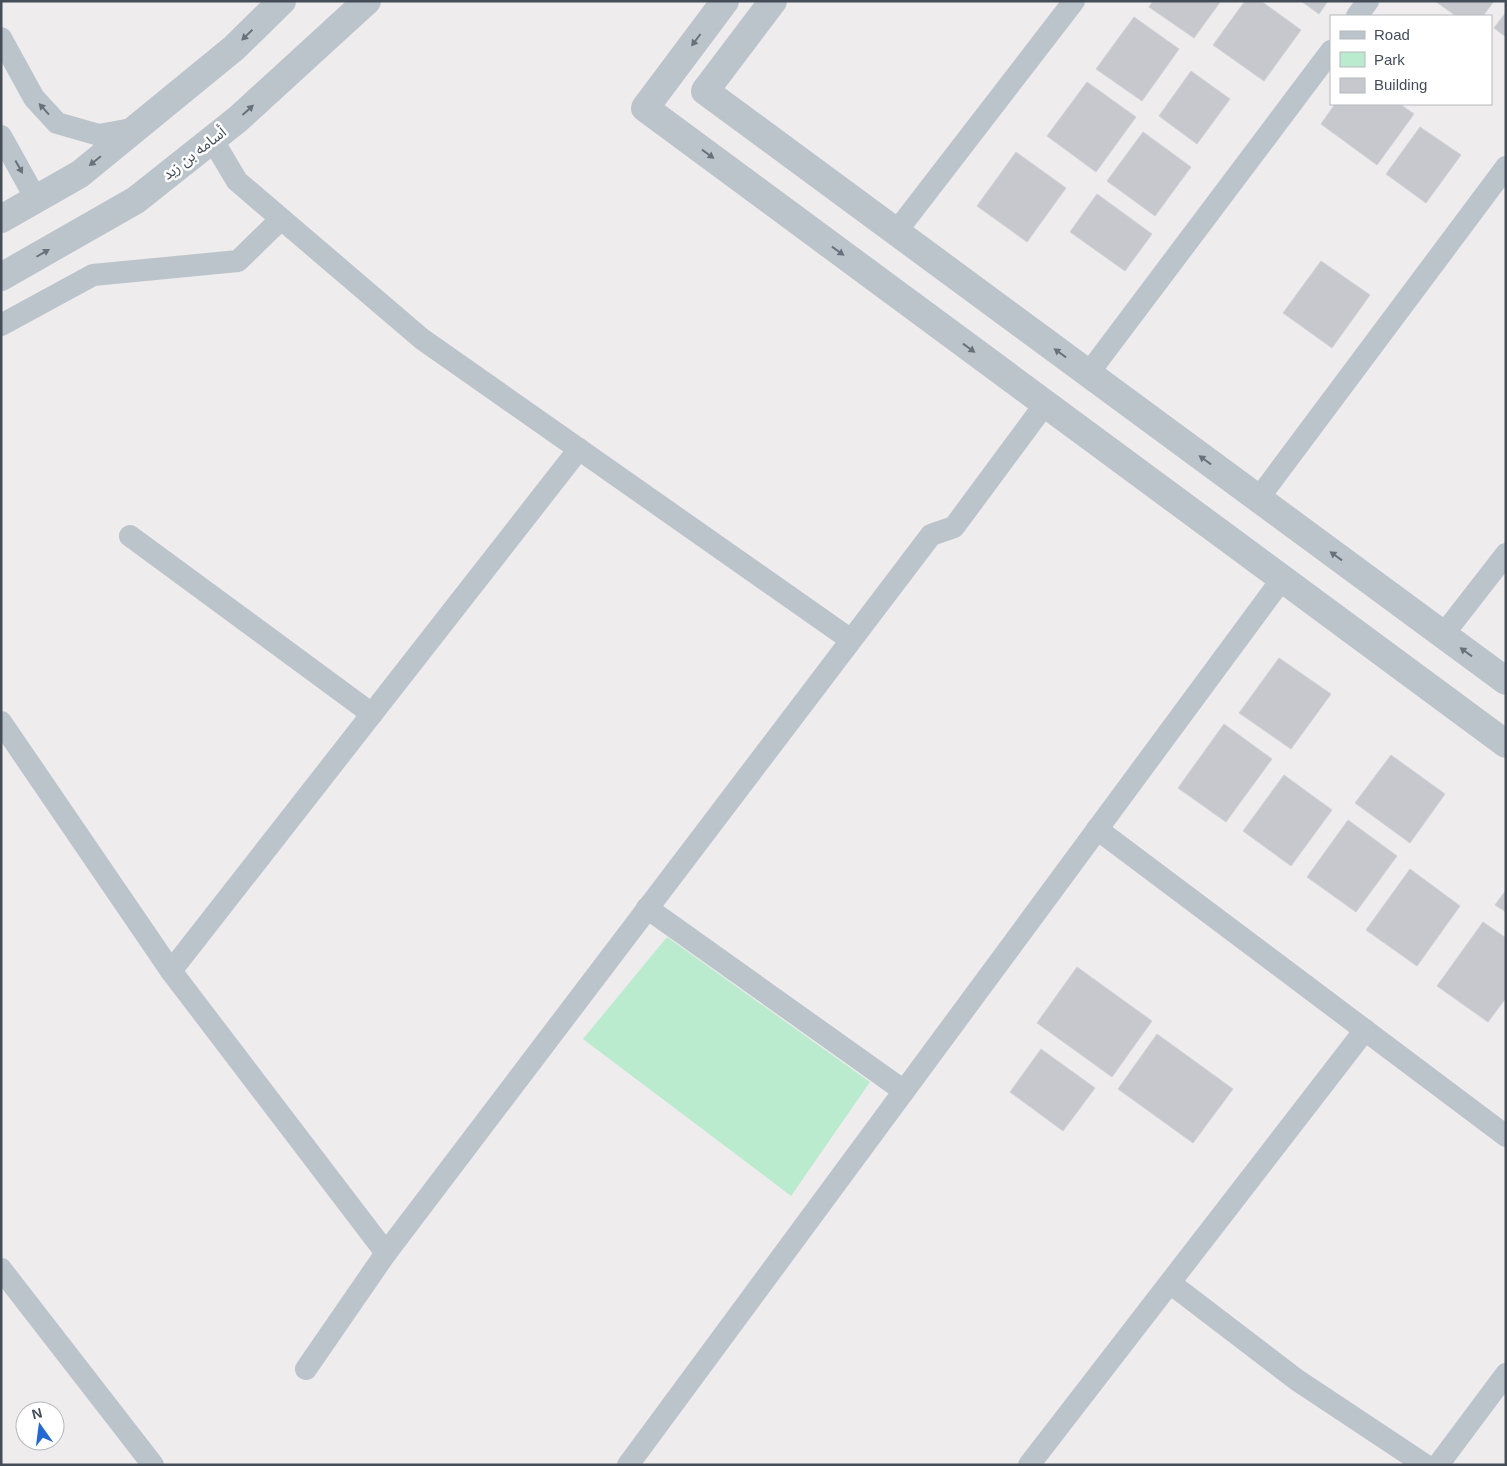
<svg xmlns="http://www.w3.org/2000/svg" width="1507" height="1466" font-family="Arial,'Noto Sans Arabic',sans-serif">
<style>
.green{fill:#bbebcf}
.building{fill:#c6c8ce;stroke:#d0d2d7}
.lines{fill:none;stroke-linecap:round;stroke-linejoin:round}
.minor{stroke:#bbc3cb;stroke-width:22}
.tertiary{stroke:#bbc3cb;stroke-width:28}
.oneway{fill:#68717a}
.labels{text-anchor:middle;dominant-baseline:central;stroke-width:5;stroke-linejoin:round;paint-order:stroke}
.street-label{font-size:15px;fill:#454e58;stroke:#fff}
</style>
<rect width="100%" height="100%" fill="#eeecec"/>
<polygon class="green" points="667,937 870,1082 791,1196 583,1039"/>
<g class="building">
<polygon points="1153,1 1221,1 1194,38 1149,7"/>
<polygon points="1245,1 1261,1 1301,30 1264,81 1213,45"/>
<polygon points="1301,1 1328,1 1319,14"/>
<polygon points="1435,1 1494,1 1483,16 1456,16"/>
<polygon points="1506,12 1506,37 1494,28"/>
<polygon points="1134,17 1179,49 1142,101 1096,69"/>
<polygon points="1191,71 1230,99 1197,144 1159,116"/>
<polygon points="1087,82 1136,117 1096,172 1047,136"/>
<polygon points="1335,104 1400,104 1414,114 1377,165 1321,124"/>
<polygon points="1420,127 1461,155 1426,203 1386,174"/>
<polygon points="1143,132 1191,167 1155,216 1107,181"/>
<polygon points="1016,152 1066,188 1027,242 977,206"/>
<polygon points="1097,194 1152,234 1125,271 1070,232"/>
<polygon points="1321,261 1370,295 1332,348 1283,313"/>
<polygon points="1279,658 1331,694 1291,749 1239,713"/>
<polygon points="1224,724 1272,759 1226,822 1178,788"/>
<polygon points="1391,755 1445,794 1410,843 1355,803"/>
<polygon points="1284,775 1332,810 1291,866 1243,831"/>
<polygon points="1348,820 1397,856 1356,912 1307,877"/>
<polygon points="1410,869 1460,906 1417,966 1366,930"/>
<polygon points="1506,890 1506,912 1495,905"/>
<polygon points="1483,922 1506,938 1506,998 1488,1022 1437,986"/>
<polygon points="1077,967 1152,1021 1112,1077 1037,1023"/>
<polygon points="1157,1034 1233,1089 1193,1143 1118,1089"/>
<polygon points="1041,1049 1095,1088 1063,1131 1010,1092"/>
</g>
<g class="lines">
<g class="minor">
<polyline points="1357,16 1368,1"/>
<polyline points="1,38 34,98 57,123 99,135 137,128"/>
<polyline points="1,136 36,199"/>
<polyline points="212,139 237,181 422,339 851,640"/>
<polyline points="896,232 1074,1"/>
<polyline points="1,325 93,275 238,261 281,219"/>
<polyline points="1088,374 1331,51"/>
<polyline points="1258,499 1506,167"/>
<polyline points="130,536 372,714"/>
<polyline points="1443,635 1506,554"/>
<polyline points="1,722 171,971 386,1253"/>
<polyline points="1097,829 1506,1136"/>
<polyline points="647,908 904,1091"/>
<polyline points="171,971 579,449"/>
<polyline points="1,1269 153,1465"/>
<polyline points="1170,1283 1297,1380 1425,1465"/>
<polyline points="306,1369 386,1253 931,535 954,527 1045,404"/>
<polyline points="628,1465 1282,579"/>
<polyline points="1029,1465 1365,1030"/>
<polyline points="1438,1465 1506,1374"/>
</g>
<g class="tertiary">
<polyline points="725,1 645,108 1506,744"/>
<polyline points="773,1 705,91 1506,681"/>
<polyline points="1,219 80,174 234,48 282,1"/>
<polyline points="1,277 136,200 238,119 367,1"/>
</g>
</g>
<defs><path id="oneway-solid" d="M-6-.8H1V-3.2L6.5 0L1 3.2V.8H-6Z" transform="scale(1.25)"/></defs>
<g class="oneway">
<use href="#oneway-solid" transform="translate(247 35) rotate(136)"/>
<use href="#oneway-solid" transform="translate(696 40) rotate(127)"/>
<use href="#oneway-solid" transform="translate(44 109) rotate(-132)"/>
<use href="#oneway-solid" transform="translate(248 110) rotate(-42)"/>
<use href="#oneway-solid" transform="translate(708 154) rotate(36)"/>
<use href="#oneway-solid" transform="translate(95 161) rotate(141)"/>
<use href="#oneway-solid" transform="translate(19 167) rotate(61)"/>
<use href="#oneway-solid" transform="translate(838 251) rotate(36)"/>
<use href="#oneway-solid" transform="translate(43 253) rotate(-30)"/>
<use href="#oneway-solid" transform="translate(969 348) rotate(36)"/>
<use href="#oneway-solid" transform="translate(1060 353) rotate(-144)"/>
<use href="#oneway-solid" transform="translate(1205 460) rotate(-144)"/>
<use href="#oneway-solid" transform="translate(1336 556) rotate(-144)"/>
<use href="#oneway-solid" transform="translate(1466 652) rotate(-144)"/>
</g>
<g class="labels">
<g class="street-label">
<text transform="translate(194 153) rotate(-38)">أسامه بن زيد</text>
</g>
</g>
<rect width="1507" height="1466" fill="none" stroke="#454e58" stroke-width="5"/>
<rect x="1330" y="15" width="162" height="90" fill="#ffffff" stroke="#b5b8bc"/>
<rect x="1340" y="31" width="25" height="8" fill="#bbc3cb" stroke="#b5b8bc"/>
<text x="1374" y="40" font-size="15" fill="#454e58">Road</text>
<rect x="1340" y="52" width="25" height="15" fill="#bbebcf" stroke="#b5b8bc"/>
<text x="1374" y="65" font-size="15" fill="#454e58">Park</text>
<rect x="1340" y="78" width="25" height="15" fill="#c6c8ce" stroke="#b5b8bc"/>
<text x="1374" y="90" font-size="15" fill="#454e58">Building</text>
<g transform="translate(40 1426) rotate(346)"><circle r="24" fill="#ffffff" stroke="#b5b8bc"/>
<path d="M0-4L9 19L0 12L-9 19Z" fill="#2369d1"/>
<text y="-8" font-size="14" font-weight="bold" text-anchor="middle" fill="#454e58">N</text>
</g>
</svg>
